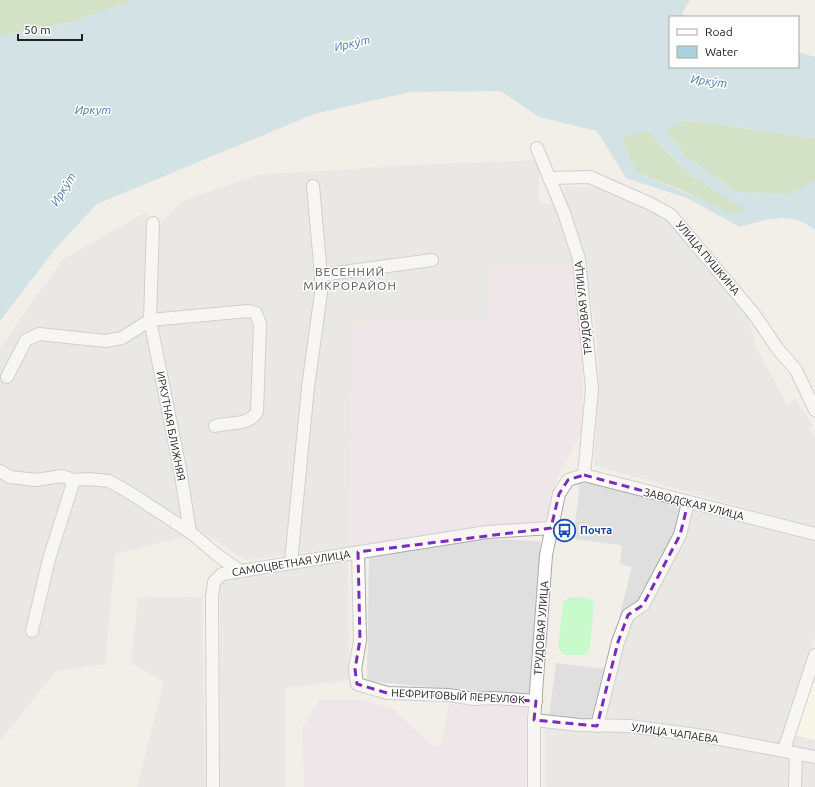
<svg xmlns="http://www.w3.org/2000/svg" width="815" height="787" font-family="Ubuntu,sans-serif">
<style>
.residential{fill:#e0dfdf}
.industrial{fill:#ebdbe8}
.education{fill:#ffffe5}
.forest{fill:#add19e}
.park{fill:#c8facc}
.water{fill:#aad3df;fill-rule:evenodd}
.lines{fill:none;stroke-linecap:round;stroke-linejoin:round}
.minor-casing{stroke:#a9a9a9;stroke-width:14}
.minor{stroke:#fff;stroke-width:12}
.marked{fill:none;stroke:#7b2cbf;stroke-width:3;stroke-dasharray:8 5;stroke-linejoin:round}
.labels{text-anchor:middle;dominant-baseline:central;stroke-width:3;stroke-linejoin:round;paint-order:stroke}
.street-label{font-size:11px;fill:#222;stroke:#fff}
.transit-label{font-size:11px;font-weight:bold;fill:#164399;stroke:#fff;text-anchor:start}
.water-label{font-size:12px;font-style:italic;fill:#4a7aab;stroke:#fff}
.neighbourhood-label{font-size:12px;letter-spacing:1px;fill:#555;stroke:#fff}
</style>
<rect width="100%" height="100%" fill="#f2efe9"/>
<g class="residential">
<polygon points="539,160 539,203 558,204 577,266 489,319 353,325 349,547 245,560 193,526 156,326 158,226 183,201 257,175 413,165"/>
<polygon points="564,187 597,187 629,199 673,222 746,308 756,347 787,405 795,399 813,425 809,429 815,437 815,528 594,465 599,372 596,328 582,249 576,242 564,197"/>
<polygon points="147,212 144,321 186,536 115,554 105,664 56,671 0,741 0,348 63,259"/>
<polygon points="580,483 598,484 744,520 815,541 815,635 780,747 636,719 549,717 556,663 606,669 632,567 620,564 622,545 573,539"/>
<polygon points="474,538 540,541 533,697 367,681 369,556"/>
<polygon points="348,560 349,680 285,688 285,787 220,787 220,580"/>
<polygon points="202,597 205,787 137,787 164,682 131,663 138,598"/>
<polygon points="545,727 679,737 788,758 794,735 815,740 815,787 546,787"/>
</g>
<g class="industrial">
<polygon points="490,264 577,266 582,320 583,430 557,479 545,522 349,547 353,325 489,319"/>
<polygon points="320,699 363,700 393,709 433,747 442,743 449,704 527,707 526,787 304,787 302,728"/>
</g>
<polygon class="education" points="815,668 815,740 794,735"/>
<g class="forest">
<polygon points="0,0 134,0 71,22 0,36"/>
<polygon points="683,120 815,138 815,181 790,194 737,192 687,158 665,130"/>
<polygon points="649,131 668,153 693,176 748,211 732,215 686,192 636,172 621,137"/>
</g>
<polygon class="park" points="570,597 588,598 594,603 590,648 584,655 564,655 558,648 563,602"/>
<path class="water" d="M134,0h556l-8,13 2,4h-14v50h128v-15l17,5v81l-132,-18 -17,11 21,27 50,34 53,2 25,-13v49c-24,-20 -47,-11 -75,-3l-53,-29 -61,-20 -29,-47 -58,-14 -38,-26 -91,1 -96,22 -217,90 -41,44 -56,73v-285l71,-14zM649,131l19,22 25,23 54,35 -15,3 -46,-21 -50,-21 -15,-35z"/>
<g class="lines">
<defs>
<g id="minor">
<polyline points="537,148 564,213 579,259 592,389 584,475"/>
<polyline points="549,178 590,177 651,204 671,215 754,314 777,348 796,370 815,410"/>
<polyline points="321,275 432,260"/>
<polyline points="7,377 26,340 39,334 106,341 122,338 150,320 153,223"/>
<polyline points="0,471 10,477 36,480 62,476 74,480 89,479 109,481 127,491 190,532 216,554 240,571"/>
<path d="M190,532l-10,-63 -30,-149 98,-9 8,2 4,11 -3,88c-9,14 -27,10 -42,14"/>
<polyline points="358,552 360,640 355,669 357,684 387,693 448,695 474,699 494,698 536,701"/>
<polyline points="291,562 308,387 321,293 321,275 313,186"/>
<polyline points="32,631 49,559 74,480"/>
<polyline points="534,720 579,725 630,726 704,736 815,757"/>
<polyline points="597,726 618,642 628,615 643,605 680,535 688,503"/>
<polyline points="784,750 815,655"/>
<polyline points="213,787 212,597 214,582 222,574 487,532 551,528"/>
<polyline points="534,787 534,720 546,555 559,494 568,480 584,475 815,534"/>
<polyline points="795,787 796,753"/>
</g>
</defs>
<use href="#minor" class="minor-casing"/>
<use href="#minor" class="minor"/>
</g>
<path d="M0 0H815V787H0ZM584,475l104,28 -8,32 -37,70 -15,10 -10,27 -21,84 -63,-6 2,-19 -149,-8 -30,-9 -2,-15 5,-29 -2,-88 193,-24 8,-34 9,-14z" fill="#f2efe9" fill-opacity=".55" fill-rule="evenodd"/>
<path class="marked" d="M584,475l104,28 -8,32 -37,70 -15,10 -10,27 -21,84 -63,-6 2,-19 -149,-8 -30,-9 -2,-15 5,-29 -2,-88 193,-24 8,-34 9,-14z"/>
<defs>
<symbol id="bus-ring" viewBox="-11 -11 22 22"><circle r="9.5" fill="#fff" stroke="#1a4fb4" stroke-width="1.5"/><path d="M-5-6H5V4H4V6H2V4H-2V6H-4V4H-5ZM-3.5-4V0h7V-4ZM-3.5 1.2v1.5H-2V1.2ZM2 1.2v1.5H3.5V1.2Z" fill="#1a4fb4"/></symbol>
</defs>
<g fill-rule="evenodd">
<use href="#bus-ring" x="552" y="518" width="25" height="25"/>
</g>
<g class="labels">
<g class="street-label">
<text transform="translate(708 258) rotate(50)">УЛИЦА ПУШКИНА</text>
<text transform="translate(583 308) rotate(-96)">ТРУДОВАЯ УЛИЦА</text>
<text transform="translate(171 426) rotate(79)">ИРКУТНАЯ БЛИЖНЯЯ</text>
<text transform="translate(694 504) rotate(14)">ЗАВОДСКАЯ УЛИЦА</text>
<text transform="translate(291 563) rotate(-9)">САМОЦВЕТНАЯ УЛИЦА</text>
<text transform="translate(541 628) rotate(-86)">ТРУДОВАЯ УЛИЦА</text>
<text transform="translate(458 696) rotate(3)">НЕФРИТОВЫЙ ПЕРЕУЛОК</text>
<text transform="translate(675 733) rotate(8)">УЛИЦА ЧАПАЕВА</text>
</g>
<g class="transit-label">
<text x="580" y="530">Почта</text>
</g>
<g class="water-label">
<text transform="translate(352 43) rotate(-13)">Ирку́т</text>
<text transform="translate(709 81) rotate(8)">Ирку́т</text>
<text x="93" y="109">Иркут</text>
<text transform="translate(63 189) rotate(-58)">Ирку́т</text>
</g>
<g class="neighbourhood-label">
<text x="350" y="271">ВЕСЕННИЙ<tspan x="350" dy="14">МИКРОРАЙОН</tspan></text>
</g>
</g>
<rect x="669" y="16" width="130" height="52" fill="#ffffff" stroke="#a7a7a7"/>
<rect x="677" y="29" width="20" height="6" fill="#ffffff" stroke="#a7a7a7"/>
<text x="705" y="36" font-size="12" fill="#222222">Road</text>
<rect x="677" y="46" width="20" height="12" fill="#aad3df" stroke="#a7a7a7"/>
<text x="705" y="56" font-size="12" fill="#222222">Water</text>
<path d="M18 34v6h64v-6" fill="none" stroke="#222222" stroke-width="2"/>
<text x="24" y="34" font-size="12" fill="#222222" stroke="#ffffff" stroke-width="3" paint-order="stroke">50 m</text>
</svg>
